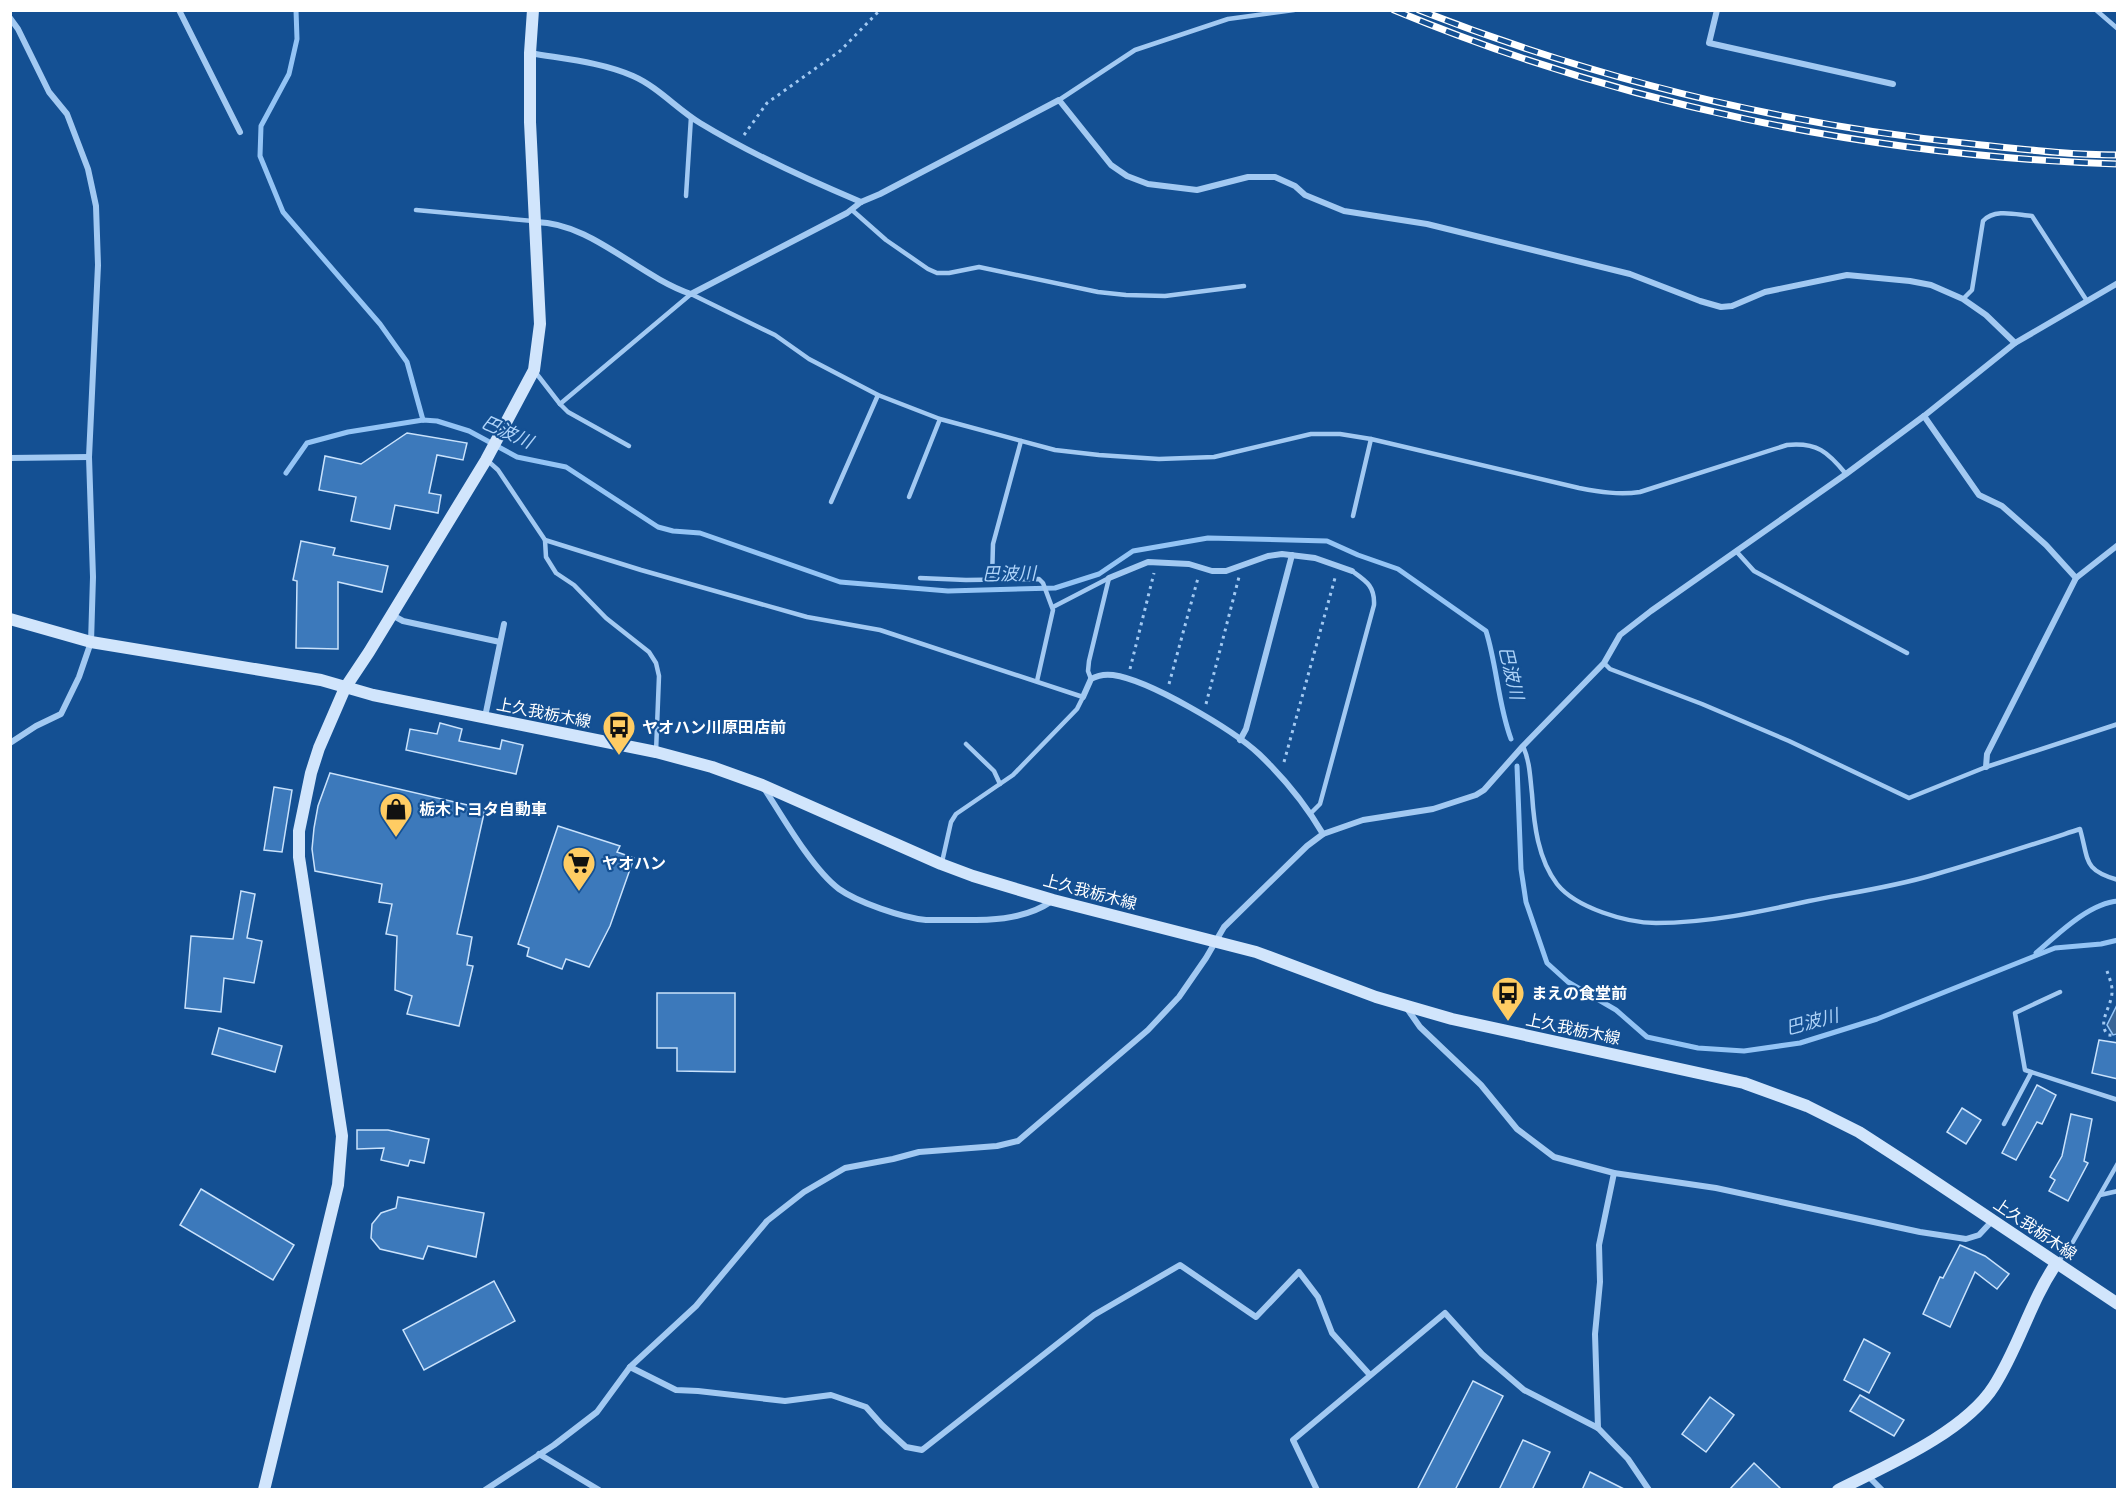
<svg xmlns="http://www.w3.org/2000/svg" width="2128" height="1500" font-family="Karla,'Noto Sans JP',sans-serif">
<style>
.water{fill:#396596;stroke:#94c4f5;stroke-width:1.5}
.lines{fill:none;stroke-linecap:round;stroke-linejoin:round}
.stream{stroke:#94c4f5;stroke-width:5}
.building{fill:#3c79bb;stroke:#c9e2fc;stroke-width:1.5}
.path{stroke:#a2c9f2;stroke-width:3;stroke-dasharray:3 4.5;stroke-linecap:butt}
.lane{stroke:#a2c9f2;stroke-width:4.5}
.street{stroke:#a2c9f2;stroke-width:6}
.secondary{stroke:#d1e5fc;stroke-width:12}
.rail-casing{stroke:#fff;stroke-width:7}
.rail{stroke:#145093;stroke-width:4.5;stroke-dasharray:14;stroke-linecap:butt}
.labels{text-anchor:middle;dominant-baseline:central;stroke-width:4.5;stroke-linejoin:round;paint-order:stroke}
.street-label{font-size:16px;fill:#fff;stroke:#145093}
.poi-label{font-size:16px;font-weight:bold;fill:#fff;stroke:#145093;text-anchor:start}
.water-label{font-size:18px;font-style:italic;fill:#aed3f9;stroke:#145093}
</style>
<rect width="100%" height="100%" fill="#145093"/>
<polygon class="water" points="2117,1005 2117,1034 2113,1035 2107,1025"/>
<g class="lines">
<g class="stream">
<polyline points="296,10 297,39 289,74 261,126 260,156 283,212 380,324 407,362 423,420"/>
<path d="M286,473l21,-30 41,-11 75,-12 14,1 32,10 48,26 49,10 92,60 15,4 27,2 140,49 108,9 107,-3 44,-14 34,-23 75,-13 119,3 31,14 40,14 88,62c11,35 12,73 25,108"/>
<polyline points="1517,766 1521,869 1526,902 1547,963 1568,982 1616,1010 1647,1037 1698,1048 1744,1051 1800,1043 1877,1019 2055,948 2101,944 2118,940"/>
<path d="M2036,953c21,-18 53,-50 82,-52"/>
</g>
</g>
<g class="building">
<polygon points="407,433 467,443 463,460 437,455 429,493 441,495 438,513 395,505 390,529 351,521 356,497 319,490 325,456 361,464"/>
<polygon points="301,541 335,548 333,555 388,566 382,592 338,582 338,649 296,648 297,581 293,580"/>
<polygon points="440,723 462,729 459,741 500,749 502,740 523,745 516,774 406,750 410,729 437,734"/>
<polygon points="330,773 485,809 457,934 472,937 467,965 473,966 459,1026 407,1014 412,996 395,990 397,936 386,934 392,904 379,902 382,884 315,871 312,849 314,828 318,806"/>
<polygon points="274,787 292,790 282,852 264,850"/>
<polygon points="558,826 620,846 617,852 634,858 610,926 589,967 566,959 562,969 527,956 529,948 518,944"/>
<polygon points="241,891 255,894 247,938 262,941 254,983 224,978 221,1012 185,1008 191,936 233,939"/>
<polygon points="657,993 735,993 735,1072 677,1071 677,1048 657,1048"/>
<polygon points="219,1028 282,1046 275,1072 212,1054"/>
<polygon points="2099,1040 2118,1043 2118,1079 2092,1073"/>
<polygon points="2037,1085 2056,1095 2042,1124 2037,1122 2016,1160 2002,1153"/>
<polygon points="1962,1108 1981,1120 1966,1144 1947,1132"/>
<polygon points="2071,1114 2092,1119 2084,1161 2088,1163 2068,1201 2049,1191 2055,1180 2050,1177 2062,1156"/>
<polygon points="357,1130 388,1130 429,1139 424,1163 410,1160 408,1166 381,1160 384,1148 357,1149"/>
<polygon points="201,1189 294,1245 273,1280 180,1225"/>
<polygon points="398,1197 484,1213 476,1257 428,1246 423,1259 380,1249 371,1238 372,1224 381,1213 396,1208"/>
<polygon points="1960,1245 1985,1256 2009,1274 1997,1289 1975,1272 1950,1327 1923,1314 1940,1277 1943,1278"/>
<polygon points="494,1281 515,1321 424,1370 403,1330"/>
<polygon points="1864,1339 1890,1353 1869,1393 1844,1380"/>
<polygon points="1473,1381 1503,1396 1455,1490 1417,1490"/>
<polygon points="1860,1395 1904,1420 1894,1436 1850,1411"/>
<polygon points="1710,1397 1734,1415 1706,1452 1682,1434"/>
<polygon points="1523,1440 1550,1452 1532,1490 1499,1490"/>
<polygon points="1754,1463 1782,1490 1729,1490"/>
<polygon points="1590,1472 1626,1490 1582,1490"/>
</g>
<g class="lines">
<g class="path">
<polyline points="744,135 767,103 840,51 880,10"/>
<polyline points="1130,669 1154,573"/>
<polyline points="1169,684 1198,578"/>
<polyline points="1206,704 1239,577"/>
<polyline points="1284,762 1335,578"/>
<path d="M2107,971c2,6 5,13 5,19 1,16 -16,32 -4,45l10,1"/>
</g>
<g class="lane">
<polyline points="2096,10 2118,29"/>
<polyline points="1059,100 1135,50 1228,19 1294,10"/>
<polyline points="686,196 691,117"/>
<polyline points="416,210 533,221"/>
<polyline points="852,210 886,240 928,269 937,273 949,273 979,267 1098,292 1126,295 1165,296 1244,286"/>
<path d="M1963,299l9,-9 11,-69c12,-13 34,-6 49,-5l55,85"/>
<polyline points="536,373 560,404 568,412 629,446"/>
<path d="M560,404l131,-110 84,41 34,24 69,36 62,24 115,31 44,5 60,4 55,-2 97,-23h29l31,5 208,49c21,4 40,7 61,4l147,-47c30,-3 41,7 59,29"/>
<polyline points="488,461 498,470 545,540 546,557 556,573 574,585 606,618 649,652 656,663 659,676 656,752"/>
<polyline points="909,497 940,419"/>
<polyline points="831,502 878,395"/>
<polyline points="1353,516 1371,439"/>
<polyline points="545,540 641,570 807,617 880,630 1083,697 1077,709 1013,775 956,814 951,822 942,862"/>
<polyline points="1736,551 1754,571 1907,653"/>
<polyline points="920,578 966,580 1039,579 1043,583 1053,610 1037,681"/>
<polyline points="992,580 993,544 1021,441"/>
<polyline points="1053,607 1109,578"/>
<polyline points="1604,663 1610,669 1702,704 1789,741 1909,798 1986,767 2118,724"/>
<polyline points="1091,679 1088,671 1089,661 1109,578"/>
<polyline points="966,744 994,771 1000,784"/>
<path d="M1523,746c7,16 7,31 9,48 2,31 6,65 25,90 19,24 70,39 99,39 52,0 103,-11 153,-22 41,-8 84,-14 124,-26 50,-14 98,-30 147,-46 9,32 3,41 38,51"/>
<path d="M1310,814l10,-10 54,-199c1,-19 -8,-24 -22,-34"/>
<polyline points="2060,992 2015,1013 2025,1070 2118,1100"/>
<polyline points="2004,1124 2031,1073"/>
<polyline points="2100,1195 2118,1191"/>
<polyline points="2057,1263 2070,1247 2118,1163"/>
</g>
<g class="street">
<polyline points="179,10 240,132"/>
<polyline points="1717,10 1709,43 1893,84"/>
<polyline points="10,18 18,29 49,92 67,114 88,169 96,206 98,265 89,457 93,577 91,642 79,677 61,714 36,726 10,743"/>
<path d="M530,53c34,6 71,9 103,23 25,11 44,33 67,47 51,31 106,56 161,79"/>
<path d="M536,222c56,1 102,54 155,72l156,-81 14,-11 19,-8 179,-94 52,65 16,11 21,8 49,6 51,-13h27l20,9 10,9 39,16 83,13 203,50 70,27 21,6 11,-1 33,-14 82,-17 63,6 21,4 32,14 23,16 29,28"/>
<polyline points="1924,416 1979,495 2002,506 2046,545 2076,578"/>
<polyline points="10,458 89,457"/>
<polyline points="1109,578 1148,562 1189,564 1212,571 1226,571 1268,556 1282,554 1315,558 1352,571"/>
<polyline points="392,615 403,621 500,642"/>
<path d="M1083,697l8,-18c7,-4 14,-5 22,-4 36,5 119,54 146,79 24,23 47,51 64,80"/>
<polyline points="485,717 504,624"/>
<polyline points="1240,740 1246,729 1292,555"/>
<polyline points="1986,767 1987,754 2076,578 2118,545"/>
<path d="M764,788c18,28 49,82 75,101 18,13 64,29 87,31 42,-1 90,6 126,-19"/>
<polyline points="1406,1007 1420,1027 1481,1085 1517,1129 1554,1157 1614,1173 1716,1188 1920,1232 1966,1239 1979,1235 1992,1221"/>
<polyline points="630,1367 696,1306 767,1221 804,1192 845,1168 893,1159 919,1152 997,1146 1018,1141 1148,1030 1179,997 1206,958 1224,927 1307,846 1323,834 1363,820 1433,809 1476,795 1484,790 1523,746 1604,663 1620,635 1651,611 1846,474 1924,416 2015,343 2118,283"/>
<polyline points="1598,1428 1595,1334 1600,1282 1599,1245 1614,1173"/>
<polyline points="539,1454 599,1490"/>
<polyline points="1867,1475 1882,1490"/>
<polyline points="485,1490 554,1445 597,1412 630,1367 676,1390 698,1391 785,1401 831,1395 866,1407 882,1425 906,1447 922,1450 1094,1315 1180,1265 1256,1317 1299,1272 1318,1297 1332,1333 1370,1375"/>
<polyline points="1317,1490 1293,1440 1445,1313 1482,1354 1524,1390 1598,1428 1628,1459 1649,1490"/>
</g>
<g class="secondary">
<polyline points="10,619 91,642 321,680 373,695 656,752 712,767 762,785 941,864 973,876 1053,900 1256,952 1376,997 1452,1019 1744,1083 1807,1106 1859,1132 1913,1167 2118,1304"/>
<polyline points="264,1490 338,1185 342,1136 299,857 299,831 311,773 319,748 345,688 369,652 486,460 534,370 540,324 530,122 530,53 533,10"/>
<path d="M1838,1490c48,-24 127,-58 156,-104 25,-39 36,-84 62,-122"/>
</g>
<defs>
<g id="rail">
<path d="M1394,10c228,95 476,146 724,154"/>
<path d="M1419,10c177,69 365,115 554,134 48,5 96,11 145,11"/>
</g>
</defs>
<use href="#rail" class="rail-casing"/>
<use href="#rail" class="rail"/>
</g>
<defs>
<symbol id="bus-pin" viewBox="-11 -11 22 30"><path d="M0 17L-7.5 6A9.5 9.5 0 1 1 7.5 6Z" fill="#ffcc63" stroke="#145093"/><path d="M-5-6H5V4H4V6H2V4H-2V6H-4V4H-5ZM-3.5-4V0h7V-4ZM-3.5 1.2v1.5H-2V1.2ZM2 1.2v1.5H3.5V1.2Z" fill="#111"/></symbol>
<symbol id="shop-pin" viewBox="-11 -11 22 30"><path d="M0 17L-7.5 6A9.5 9.5 0 1 1 7.5 6Z" fill="#ffcc63" stroke="#145093"/><path d="M-5-2.5h2.3a2.7 3.5 0 0 1 5.4 0H5L5.5 6h-11ZM-1.5-2.5h3a1.5 2.3 0 0 0-3 0Z" fill="#111"/></symbol>
<symbol id="supermarket-pin" viewBox="-11 -11 22 30"><path d="M0 17L-7.5 6A9.5 9.5 0 1 1 7.5 6Z" fill="#ffcc63" stroke="#145093"/><path d="M-6-5.5h2.5l.6 2H6L4.5 2H-2.5L-4.4-4H-6ZM-1.5 3.2a1.3 1.3 0 1 0 .1 0ZM3 3.2a1.3 1.3 0 1 0 .1 0Z" fill="#111"/></symbol>
</defs>
<g fill-rule="evenodd">
<use href="#bus-pin" x="600" y="708" width="38" height="52"/>
<use href="#shop-pin" x="377" y="790" width="38" height="52"/>
<use href="#supermarket-pin" x="560" y="844" width="38" height="52"/>
<use href="#bus-pin" x="1489" y="974" width="38" height="52"/>
</g>
<g class="labels">
<g class="street-label">
<text transform="translate(544 713) rotate(11)">上久我栃木線</text>
<text transform="translate(1090 892) rotate(15)">上久我栃木線</text>
<text transform="translate(1573 1029) rotate(12)">上久我栃木線</text>
<text transform="translate(2035 1229) rotate(34)">上久我栃木線</text>
</g>
<g class="poi-label">
<text x="642" y="727">ヤオハン川原田店前</text>
<text x="419" y="809">栃木トヨタ自動車</text>
<text x="602" y="863">ヤオハン</text>
<text x="1531" y="993">まえの食堂前</text>
</g>
<g class="water-label">
<text transform="translate(507 432) rotate(24)">巴波川</text>
<text transform="translate(1009 574) rotate(-1)">巴波川</text>
<text transform="translate(1511 673) rotate(77)">巴波川</text>
<text transform="translate(1812 1022) rotate(-15)">巴波川</text>
</g>
</g>
<rect width="2128" height="1500" fill="none" stroke="#ffffff" stroke-width="24"/>
</svg>
